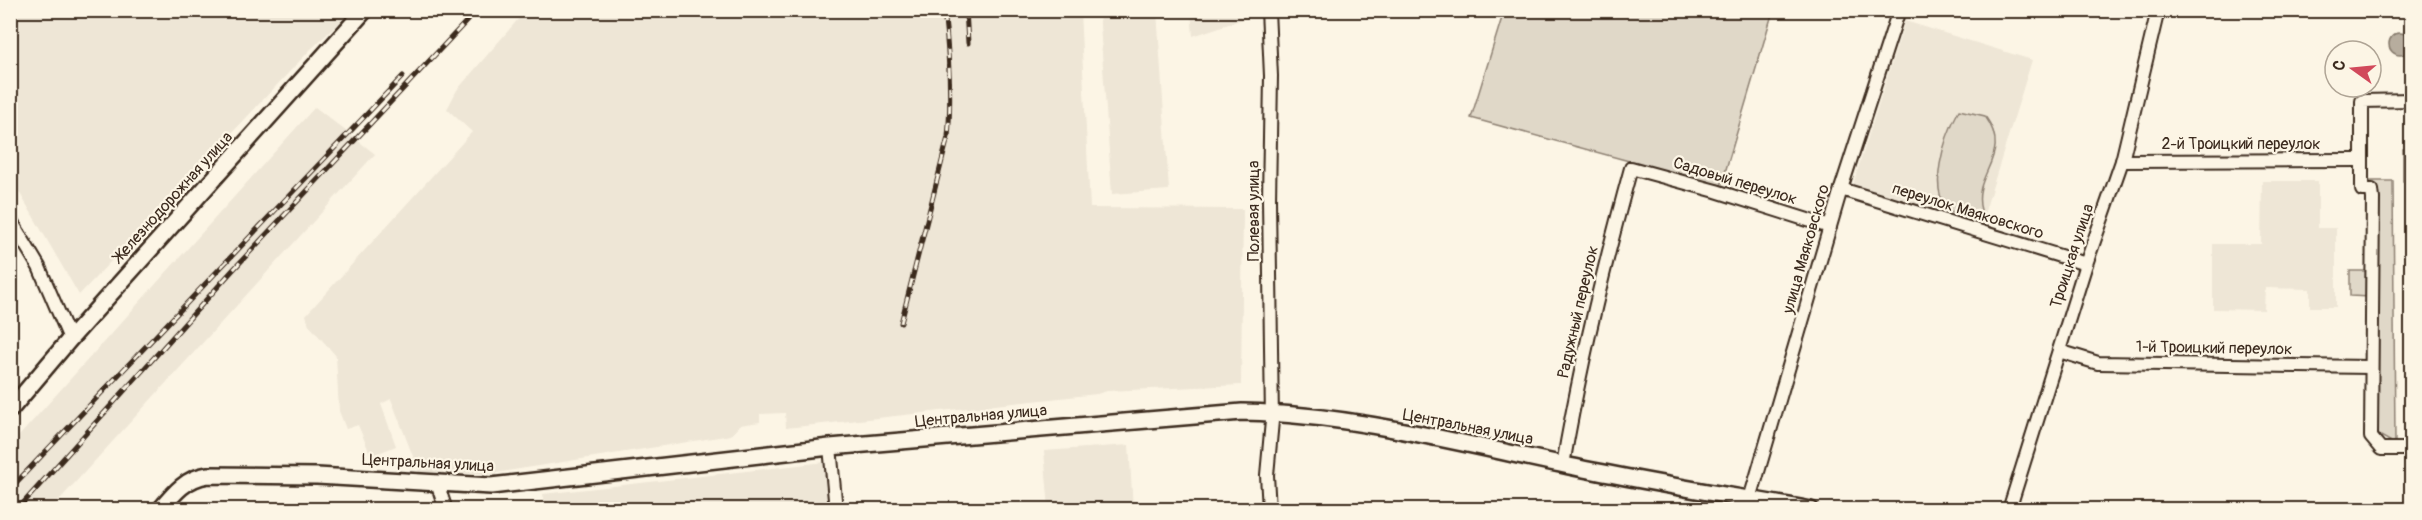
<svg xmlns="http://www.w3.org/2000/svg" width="2422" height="520" font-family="Pangolin,sans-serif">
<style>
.built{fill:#eee6d6}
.green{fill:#e0d8c8;stroke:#8e8173;stroke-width:1.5}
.water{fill:#b7ad9e;stroke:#85796b;stroke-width:1.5}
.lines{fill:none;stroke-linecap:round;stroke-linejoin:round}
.minor-casing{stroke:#3b2a1e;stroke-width:16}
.major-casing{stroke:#3b2a1e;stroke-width:20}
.minor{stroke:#fcf5e5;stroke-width:12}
.major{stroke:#fcf5e5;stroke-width:15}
.rail-casing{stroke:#3b2a1e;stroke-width:5}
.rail{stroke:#fcf5e5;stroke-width:3;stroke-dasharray:9;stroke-linecap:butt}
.labels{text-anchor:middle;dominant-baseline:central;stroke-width:4.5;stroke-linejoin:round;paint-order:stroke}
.street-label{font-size:16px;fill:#3b2a1e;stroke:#fcf5e5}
</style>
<rect width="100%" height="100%" fill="#fcf5e5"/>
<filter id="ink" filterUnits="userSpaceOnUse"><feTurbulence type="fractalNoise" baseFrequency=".0167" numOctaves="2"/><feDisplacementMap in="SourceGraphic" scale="12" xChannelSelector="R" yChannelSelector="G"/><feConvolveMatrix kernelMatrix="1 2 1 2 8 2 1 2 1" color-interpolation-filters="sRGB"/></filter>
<g filter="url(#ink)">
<g class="built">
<polygon points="526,10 1080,11 1090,208 1243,209 1241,385 1107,391 1097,394 786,428 785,413 760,414 760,422 740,425 731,435 489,474 419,472 391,399 381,404 396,446 371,456 358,425 346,429 339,411 336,356 309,325 306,315 472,132 447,109 457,90"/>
<polygon points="10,11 11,10 352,11 311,49 79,295 11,178"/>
<polygon points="1099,11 1157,11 1169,190 1112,194"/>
<polygon points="1191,11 1255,11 1255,15 1193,36"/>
<polygon points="1905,21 2032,60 1980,227 1853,184"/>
<polygon points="315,107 375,154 51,509 11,509 11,445"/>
<polygon points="2262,181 2318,181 2318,228 2336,228 2336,307 2310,307 2310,289 2265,288 2264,310 2213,309 2213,244 2261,244"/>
<polygon points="1129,445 1133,509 1049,509 1044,451"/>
<polygon points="825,462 831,509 546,509 543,494"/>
</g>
<g class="green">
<polygon points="1504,11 1773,11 1721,186 1471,118"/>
<path d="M1959,110l26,6c29,40 -14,57 -4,94l-4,7c-8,2 -15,1 -23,-3 -31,-18 -8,-80 5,-104z"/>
<polygon points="2403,149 2411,149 2411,240 2411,181 2403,181"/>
<polygon points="2370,181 2393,181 2395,444 2370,430 2371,297 2350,296 2350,271 2372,271 2372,190"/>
</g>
<circle class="water" cx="2400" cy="44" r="11"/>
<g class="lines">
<defs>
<g id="minor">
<polyline points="1268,10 1271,76 1269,200 1272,421 1267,475 1269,510"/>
<polyline points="2412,100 2362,101 2362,190 2372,190 2373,199 2371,437 2381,449 2412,449"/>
<polyline points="2122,161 2361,160"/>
<polyline points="1841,189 2086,264"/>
<polyline points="10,219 39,267 70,339"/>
<polyline points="2059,351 2098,363 2371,367"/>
<polyline points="830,447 836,510"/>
<path d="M1563,465c17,-100 41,-199 68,-297l85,23 114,36"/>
<polyline points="437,483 446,510"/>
<polyline points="1750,499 1841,189 1899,10"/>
<polyline points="2009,510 2086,264 2122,161 2158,10"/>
</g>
<g id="major">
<polyline points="10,410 70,339 365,10"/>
<path d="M160,510c14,-17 26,-32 48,-35l109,1 174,10 339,-39 412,-35c107,2 213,30 318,52 83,18 167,31 251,46"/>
</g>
</defs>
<use href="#minor" class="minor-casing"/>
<use href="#major" class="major-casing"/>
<use href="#minor" class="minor"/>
<use href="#major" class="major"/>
<defs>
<g id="rail">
<polyline points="966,10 968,43"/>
<path d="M901,323l47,-186c4,-43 1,-84 -4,-127"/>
<polyline points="10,489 403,76"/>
<polyline points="17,510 232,271 477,10"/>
</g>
</defs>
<use href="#rail" class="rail-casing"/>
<use href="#rail" class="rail"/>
</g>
</g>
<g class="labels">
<g class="street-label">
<text x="2241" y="144">2-й Троицкий переулок</text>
<text transform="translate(1735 181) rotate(17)">Садовый переулок</text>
<text transform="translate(173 197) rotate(-48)">Железнодорожная улица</text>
<text transform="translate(1254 211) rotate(-90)">Полевая улица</text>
<text transform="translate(1968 211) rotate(17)">переулок Маяковского</text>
<text transform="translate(1806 249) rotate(-74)">улица Маяковского</text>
<text transform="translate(2072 256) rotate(-72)">Троицкая улица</text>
<text transform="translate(1578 312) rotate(-77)">Радужный переулок</text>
<text transform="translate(2214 348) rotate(1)">1-й Троицкий переулок</text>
<text transform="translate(981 416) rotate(-5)">Центральная улица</text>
<text transform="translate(1468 427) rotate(11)">Центральная улица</text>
<text transform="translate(428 463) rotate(3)">Центральная улица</text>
</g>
</g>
<rect width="2422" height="520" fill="none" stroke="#fcf5e5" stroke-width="36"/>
<rect x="18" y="18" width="2386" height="484" fill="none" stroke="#3b2a1e" stroke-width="2" filter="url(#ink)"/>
<g transform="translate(2353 69) rotate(285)"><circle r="28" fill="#fcf5e5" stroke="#afa495" stroke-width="1.5"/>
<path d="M0-4.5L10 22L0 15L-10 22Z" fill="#d1495b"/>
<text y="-9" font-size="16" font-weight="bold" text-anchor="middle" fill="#3b2a1e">С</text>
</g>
</svg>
